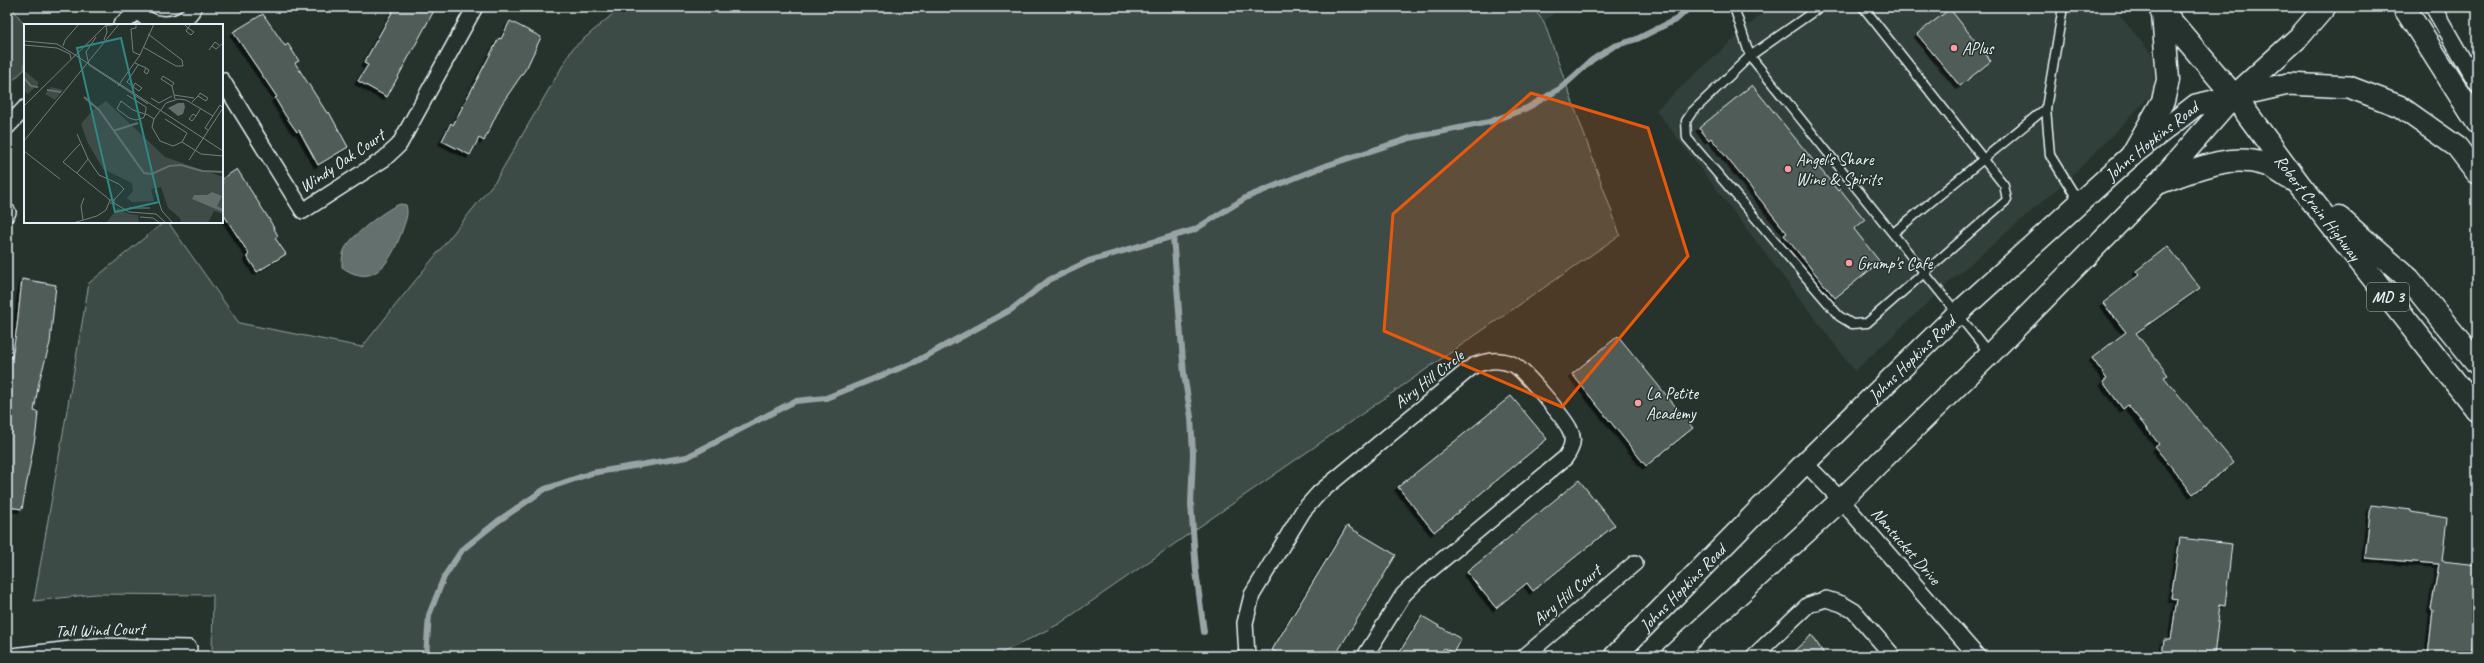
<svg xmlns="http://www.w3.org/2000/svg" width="2484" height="663" font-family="Caveat,sans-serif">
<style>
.built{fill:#333f3a}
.green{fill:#3e4b47;stroke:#939ea0}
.water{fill:#636f6d;stroke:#98a3a5}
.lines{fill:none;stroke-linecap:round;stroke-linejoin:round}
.stream{stroke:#98a3a5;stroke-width:6}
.building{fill:#505c59;stroke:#e8f1f8;filter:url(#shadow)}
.lane-casing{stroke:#e8f1f8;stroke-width:11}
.street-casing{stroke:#e8f1f8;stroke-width:18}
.secondary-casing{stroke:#e8f1f8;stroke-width:24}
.highway-casing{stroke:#e8f1f8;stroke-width:25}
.lane{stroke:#26332d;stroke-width:8}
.street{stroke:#26332d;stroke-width:15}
.secondary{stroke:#26332d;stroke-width:21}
.highway{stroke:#26332d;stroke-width:22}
.marked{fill:#e8590c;fill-opacity:0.2;stroke:#e8590c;stroke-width:3;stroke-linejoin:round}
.poi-dot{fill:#ff9aa2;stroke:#26332d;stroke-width:1.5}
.labels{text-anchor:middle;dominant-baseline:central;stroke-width:3;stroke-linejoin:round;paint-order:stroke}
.shield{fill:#26332d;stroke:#aeb8bb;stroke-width:1}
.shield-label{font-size:16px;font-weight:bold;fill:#e8f1f8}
.poi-label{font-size:17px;fill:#e8f1f8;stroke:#26332d;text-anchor:start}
.street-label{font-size:17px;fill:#e8f1f8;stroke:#26332d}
.inset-river{fill:none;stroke:#636f6d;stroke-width:2}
.inset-road{fill:none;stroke:#747f7e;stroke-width:1}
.view{fill:#308883;fill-opacity:0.15;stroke:#308883;stroke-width:2}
.inset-edge{fill:none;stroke:#e8f1f8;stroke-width:2}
</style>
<defs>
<filter id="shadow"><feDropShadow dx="-3.5" dy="3.5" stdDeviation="0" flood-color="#0009"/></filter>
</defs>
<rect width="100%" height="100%" fill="#26332d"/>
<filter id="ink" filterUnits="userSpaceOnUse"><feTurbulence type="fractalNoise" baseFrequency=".025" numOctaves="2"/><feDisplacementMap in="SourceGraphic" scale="8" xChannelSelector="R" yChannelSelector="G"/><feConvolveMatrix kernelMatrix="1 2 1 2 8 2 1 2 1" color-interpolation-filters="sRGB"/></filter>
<g filter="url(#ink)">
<g class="built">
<polygon points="1532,7 1561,7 1544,22"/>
<polygon points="1769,7 2113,7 2153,56 2154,92 2073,175 1955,277 1855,371 1656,110"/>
</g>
<g class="green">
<polygon points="7,7 12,7 25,26 25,69 7,86"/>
<polygon points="621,7 1532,7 1544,22 1620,235 1059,624 996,656 212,656 213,595 95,594 34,601 89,283 164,222 168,222 239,323 362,347 496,180 573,48"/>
</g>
<path class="water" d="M400,204l6,1c3,9 -1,17 -4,26 -10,28 -27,60 -60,36 0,-8 0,-16 6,-23 9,-12 38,-35 52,-40z"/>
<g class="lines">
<g class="stream">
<polyline points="1173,236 1184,374 1191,417 1193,454 1191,504 1196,571 1204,632"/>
<polyline points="426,656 429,615 444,577 462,550 498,521 545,489 592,473 687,457 795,401 826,398 915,362 1012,309 1049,280 1089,261 1194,230 1247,197 1322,167 1410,138 1489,122 1527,108 1561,88 1592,60 1614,46 1637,39 1677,19 1690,7"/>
</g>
</g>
<g class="building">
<polygon points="395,7 436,7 387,97 358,81 368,65 364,63"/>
<polygon points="1950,9 1991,61 1960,86 1917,34"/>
<polygon points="263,14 285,46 288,44 299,61 295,63 327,113 329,112 348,147 318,165 299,130 297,132 285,115 275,98 277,97 233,32"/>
<polygon points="510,21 541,37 527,67 501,105 484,141 479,138 470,155 442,141 451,123 453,125 499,38 501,39"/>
<polygon points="1752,85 1838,191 1840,189 1865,220 1854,229 1880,262 1835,298 1784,235 1787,233 1711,138 1709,140 1699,128"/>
<polygon points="237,169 269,219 278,236 275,238 286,254 257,272 247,256 249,254 222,212 222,179"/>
<polygon points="2168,246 2200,288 2136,333 2168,375 2164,377 2234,463 2193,494 2155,447 2159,444 2128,405 2123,409 2103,382 2107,379 2092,358 2126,332 2103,303 2139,275 2136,271"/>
<polygon points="22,279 56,285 50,343 39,382 34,411 38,412 36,432 22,509 7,507 7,371 10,357 12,358 17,326"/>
<polygon points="1618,336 1693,428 1646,466 1572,374"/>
<polygon points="1511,396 1547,439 1434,532 1398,487"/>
<polygon points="1579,480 1615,525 1533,591 1527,583 1496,608 1467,572"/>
<polygon points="2371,505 2411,510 2411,512 2447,518 2442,561 2477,565 2477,608 2471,656 2428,656 2433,610 2431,609 2439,564 2365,558"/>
<polygon points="1347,526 1396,555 1335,656 1281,656 1272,650"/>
<polygon points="2180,538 2232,544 2225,606 2220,605 2214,656 2162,656 2164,640 2171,640 2177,599 2171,598"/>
<polygon points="1422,616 1461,639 1453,653 1444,648 1439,656 1397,656"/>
<polygon points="1812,635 1825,656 1788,656"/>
</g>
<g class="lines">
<defs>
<g id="lane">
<polyline points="1734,7 1750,56 1692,112 1686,121 1687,138 1839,316 1852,324 1867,323 2007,200 2004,185 1863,7"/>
<polyline points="1820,7 1750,56 1989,353"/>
<polyline points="2063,7 2046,108 2050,155 2079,202"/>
<polyline points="1893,233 2046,108"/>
</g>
<g id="street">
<path d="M136,7c10,22 48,23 58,0"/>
<polyline points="2433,7 2477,84"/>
<polyline points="121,25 138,11"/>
<polyline points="222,80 303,211 384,159 399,145 475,7"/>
<polyline points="7,127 25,108"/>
<polyline points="7,214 8,212"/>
<polyline points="1805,463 1841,500 1977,656"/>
<polyline points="12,656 97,646 189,648"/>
<path d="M1247,656l-2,-33 7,-28 51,-84 16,-18 154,-127c13,-5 25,-8 39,-2 10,3 53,55 58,66 5,10 1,20 -5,28l-148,123 -14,14 -38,61"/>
<polyline points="1525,656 1635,563"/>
<polyline points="1754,656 1808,605 1826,599 1842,604 1854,611 1893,656"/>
</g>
<g id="secondary">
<path id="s1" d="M1615,656l190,-193 153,-150 174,-158 64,-50 92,-21 61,3 50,19 58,41 20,26"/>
<polyline points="1672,656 1841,500 1990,354 2158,183 2234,96 2299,37 2325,7"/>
</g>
<g id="highway">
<path id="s2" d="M2159,7l75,89 65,88 178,226"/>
<polyline points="2404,7 2477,122"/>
<polyline points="2132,155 2163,101 2168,80 2163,13"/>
<path d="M2158,183c34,-12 69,-30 106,-19 9,2 18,10 27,15"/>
<polyline points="2339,218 2409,279 2477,363"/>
</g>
</defs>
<use href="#lane" class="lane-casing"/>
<use href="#street" class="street-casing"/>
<use href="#secondary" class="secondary-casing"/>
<use href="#highway" class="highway-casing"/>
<use href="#lane" class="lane"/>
<use href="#street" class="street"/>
<use href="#secondary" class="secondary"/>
<use href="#highway" class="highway"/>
</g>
</g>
<path class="marked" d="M1531,93l117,35 40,128 -126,151 -178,-76 9,-117z"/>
<g class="poi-dot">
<circle cx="1954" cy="48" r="4"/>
<circle cx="1788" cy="169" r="4"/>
<circle cx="1849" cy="263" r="4"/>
<circle cx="1638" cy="403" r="4"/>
</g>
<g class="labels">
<rect class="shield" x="2367" y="283" width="42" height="28" rx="3"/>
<g class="shield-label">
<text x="2388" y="297">MD 3</text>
</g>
<g class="poi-label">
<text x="1962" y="48">APlus</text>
<text x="1796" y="159">Angel's Share<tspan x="1796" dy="20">Wine &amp; Spirits</tspan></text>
<text x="1857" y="263">Grump's Cafe</text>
<text x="1646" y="393">La Petite<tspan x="1646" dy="20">Academy</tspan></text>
</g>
<g class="street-label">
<text stroke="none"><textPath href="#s1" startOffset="744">Johns Hopkins Road</textPath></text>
<text transform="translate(342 161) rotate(-34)">Windy Oak Court</text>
<text stroke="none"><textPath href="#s2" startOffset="256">Robert Crain Highway</textPath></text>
<text stroke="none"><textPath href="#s1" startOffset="420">Johns Hopkins Road</textPath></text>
<text transform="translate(1429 379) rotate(-38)">Airy Hill Circle</text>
<text transform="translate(1906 546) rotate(49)">Nantucket Drive</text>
<text stroke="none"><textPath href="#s1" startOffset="96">Johns Hopkins Road</textPath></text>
<text transform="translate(1567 595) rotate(-40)">Airy Hill Court</text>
<text transform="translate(100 630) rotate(-2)">Tall Wind Court</text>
</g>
</g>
<g transform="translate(24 24)">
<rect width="199" height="199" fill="#26332d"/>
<path d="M0,41l1,6 14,12 -11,11 -4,-3zM27,63l12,3 -8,10 -10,-6zM82,77l59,56 58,20v37l-9,-3 -6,12h-27l-1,-5 -12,-10 -7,-21 -10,2 3,12 -22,1 -5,-4 6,-7 -1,-8 -29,-14 -16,-28 -6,-17 12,-14zM94,184l11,6 9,1 1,8h-33z" fill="#3e4b47"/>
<path d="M154,79h6l1,4 -2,7 -5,2 -10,-8zM188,168l10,4 -5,10 6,3v3l-31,-13 2,-4h13z" fill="#636f6d"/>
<path class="inset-river" d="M0,54l7,8 7,1M23,66l14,2M60,73l15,13 45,63 8,1 17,-8 12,-1 21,6 21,1M89,107l25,-8"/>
<path class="inset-road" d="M112,0v4l-5,1 2,23 7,3M160,0l4,4 6,4 -3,3 -5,-4 2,-3 3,-4M82,2l12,-2M72,13l-10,15 3,13 59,39M80,16l3,-8 -1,-6M0,17l33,3 15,9M0,21l33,3 13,6 1,5M39,22l2,-6 14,-16M188,22l4,3 7,-6M119,23l33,19h7l-1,-6 -34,-26M185,26l6,-8 4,3M48,29l151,98M111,39l11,5 3,2 -2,4 -3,-2 2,-4M94,62l22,-31 14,-31M148,62l2,-3 -11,-7 -2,3 11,7 3,13M109,63l2,-4 7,5 -3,3 -11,-8 -1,-1 11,-17M103,71l19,12v2l-1,5 -1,3 -1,1 -7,2 -7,-2 -12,-9 4,-8 12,9 15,5 6,4M150,71l20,3M127,74l8,5 13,-7M168,78l6,-6 8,5 2,-3 -8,-5 -2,3M0,82l83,-82M172,92l-3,-2 -4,5 3,2 4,-5 5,-8M141,95l22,14 -5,9 -9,4 -13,-5 -8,-14 2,-8 12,-16 12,-4 8,1 27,16M184,106l-3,-2 15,-23 3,3M53,110l11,25 11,16 20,9 5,5 -10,11M0,117l95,-117M158,118l19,12 22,2M56,120l-17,18 47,38M0,127l36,28M165,136l34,-52M53,149l11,-14M131,166l7,21 11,12M90,179l15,9 27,2 10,9M105,184h21M116,193l13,1 7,5M59,196l-2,-14 3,-8M49,199l24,-7 9,-6 4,-10h4v3h-4"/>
<path class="view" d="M97,14l38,164 -44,10 -38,-164z"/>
<rect width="199" height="199" class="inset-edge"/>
</g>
<rect width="2484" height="663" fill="none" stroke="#26332d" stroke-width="24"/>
<rect x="12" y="12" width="2460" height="639" fill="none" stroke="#e8f1f8" stroke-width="1.5" filter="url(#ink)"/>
</svg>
